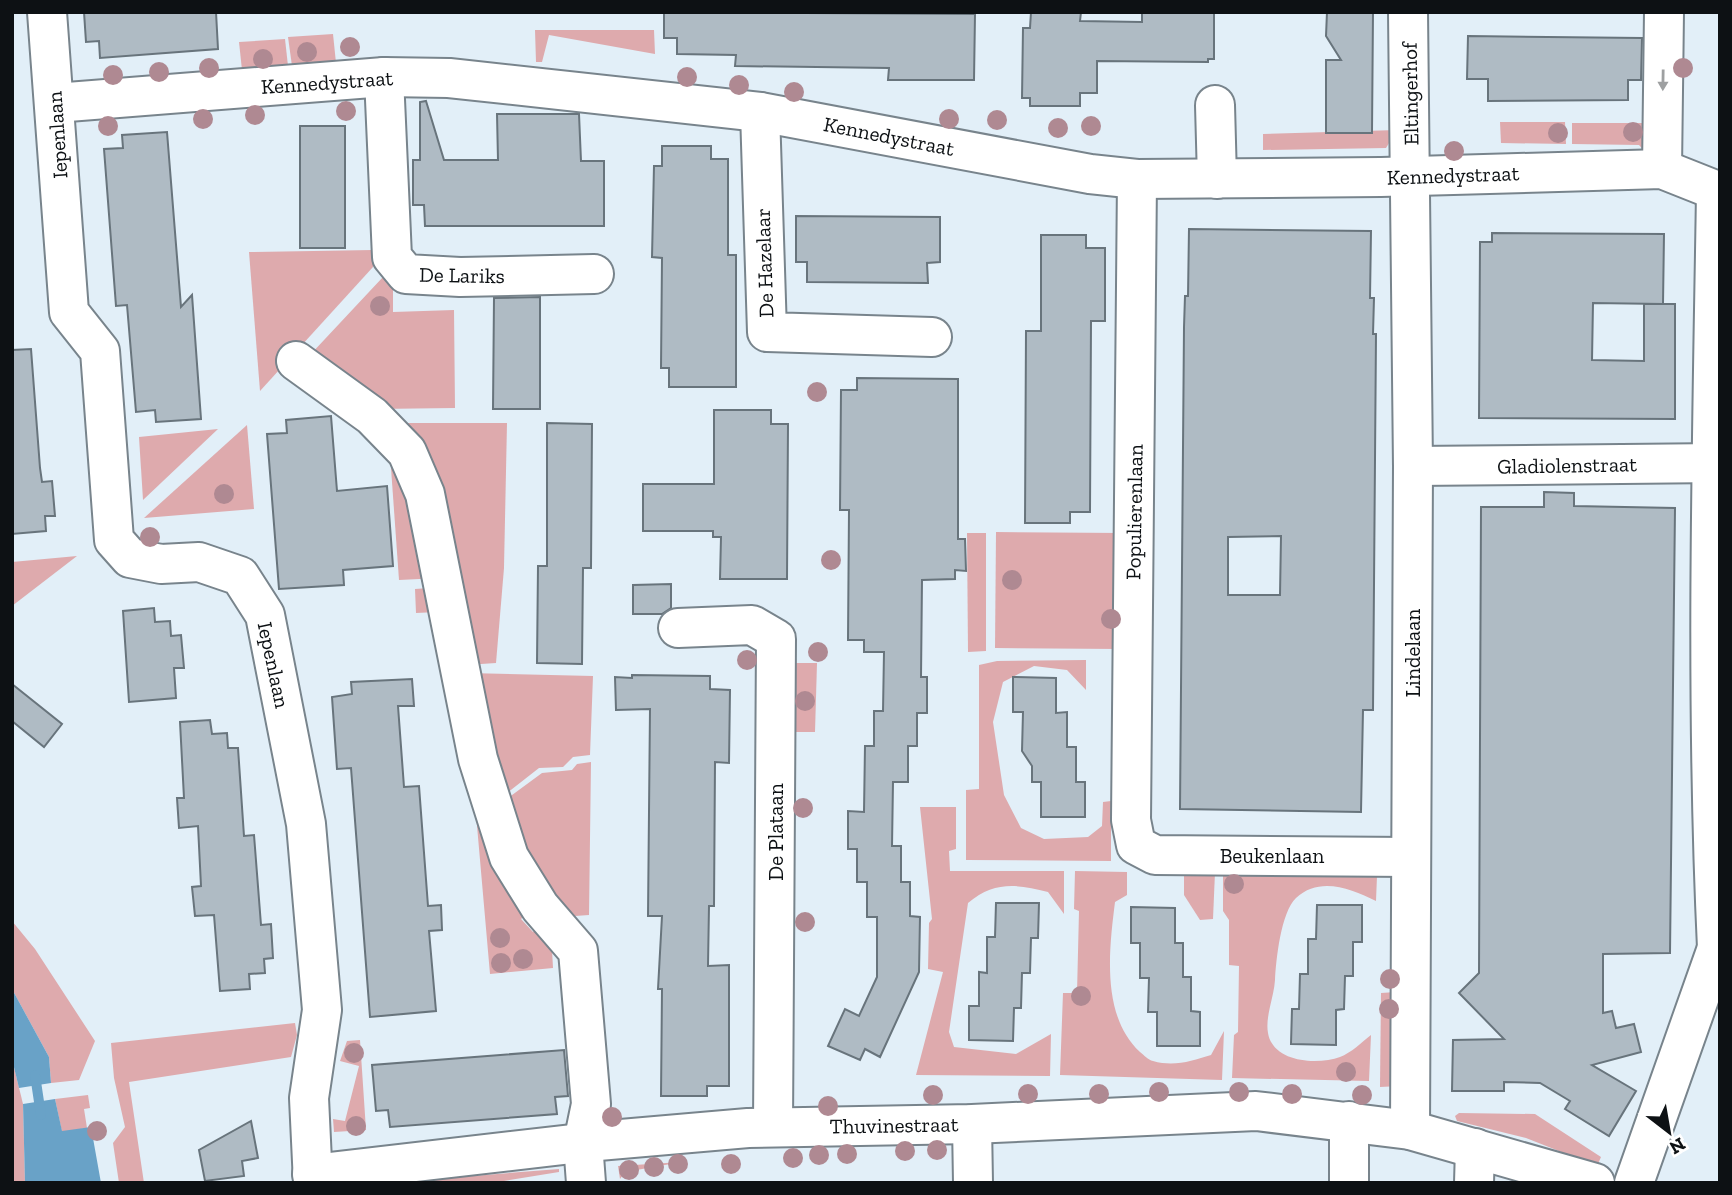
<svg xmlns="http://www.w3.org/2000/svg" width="1732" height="1195" font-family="'Zilla Slab',serif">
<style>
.green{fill:#deaaad}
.water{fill:#69a2c7}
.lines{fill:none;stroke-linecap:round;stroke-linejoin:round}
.stream{stroke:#69a2c7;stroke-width:10}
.building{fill:#afbbc4;stroke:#68747c;stroke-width:2;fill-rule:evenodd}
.minor-casing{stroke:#78848c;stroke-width:42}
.minor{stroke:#fff;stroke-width:38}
.tree{fill:#af8992}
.oneway{fill:#9ea0a1}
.labels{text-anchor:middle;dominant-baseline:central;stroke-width:5;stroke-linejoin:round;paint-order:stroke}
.street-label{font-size:21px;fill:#0d1114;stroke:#fff}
</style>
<rect width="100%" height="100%" fill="#e2eff8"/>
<g class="green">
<polygon points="535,30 654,30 655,54 549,35 542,62 536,62"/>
<polygon points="333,34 336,63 292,66 288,37"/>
<polygon points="285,39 288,66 242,70 239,42"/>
<polygon points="1500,122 1565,122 1566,144 1501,143"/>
<polygon points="1572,123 1651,123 1650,157 1639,145 1572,144"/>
<polygon points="1397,130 1386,148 1263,150 1263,134"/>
<polygon points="373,250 373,267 260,391 249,252"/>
<polygon points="383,277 393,286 393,312 454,310 455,408 376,409 310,355"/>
<polygon points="384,423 507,423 504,568 496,663 466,665"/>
<polygon points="247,425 254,509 144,518"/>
<polygon points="218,429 143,500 139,437"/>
<polygon points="389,440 440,578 399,580"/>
<polygon points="996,532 1123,533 1120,649 995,648"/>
<polygon points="967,533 986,533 986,651 968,652"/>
<polygon points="77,556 12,606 12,562"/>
<polygon points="443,587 447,665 439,666 437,612 416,613 415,589"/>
<polygon points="1086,660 1086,690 1067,670 1034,666 1003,682 993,722 1004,795 1021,828 1044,839 1088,837 1102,826 1103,802 1111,801 1111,861 966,860 966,790 979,789 979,665 997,661"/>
<polygon points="790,663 817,663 815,732 790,732"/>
<polygon points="467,673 593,676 590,755 573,757 563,767 539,768 498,800"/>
<polygon points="591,762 589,915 561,917 500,804 542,773 572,770 577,764"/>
<polygon points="473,780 532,908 521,919 533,932 544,921 551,931 553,968 490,974"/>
<path d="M920,807h36v42l-7,2 1,20h114v43l-16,-22c-31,-8 -54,-11 -80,11l-19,129 5,15 62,7 35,-20 -1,42 -134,-1 27,-103 -15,-3 1,-46 3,-4z"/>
<path d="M1075,871l52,1v23l-12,7c-6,48 -14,114 25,150 4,3 8,8 13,9 21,6 39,0 58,-6l13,-24 -2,49 -162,-5 3,-82h14l2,-82 -5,-2z"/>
<polygon points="1184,872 1215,872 1213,919 1200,920 1184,895"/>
<path d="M1223,872l154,4 -1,25c-25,-12 -56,-25 -80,-3 -15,14 -20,62 -21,82 -1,17 -10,37 -7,53 5,30 50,32 72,24 11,-4 22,-15 31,-22l-2,46 -137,-3 2,-43 4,-3 1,-66 -10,-1v-45l-6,-9z"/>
<polygon points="12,921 35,949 95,1041 79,1080 51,1083 49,1057 12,989"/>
<polygon points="1396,992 1400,1086 1380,1087 1381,993"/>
<polygon points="295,1023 297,1035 291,1057 129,1082 144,1183 119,1183 113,1143 125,1127 114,1078 111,1043"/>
<polygon points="360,1040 366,1130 334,1132 333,1119 345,1121 359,1066 340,1061 347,1041"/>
<polygon points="12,1059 23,1104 25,1183 12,1183"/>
<polygon points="88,1095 90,1108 84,1109 87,1128 62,1132 55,1099"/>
<polygon points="1459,1113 1535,1114 1601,1157 1597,1166 1526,1138 1457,1121 1455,1116"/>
<polygon points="682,1162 625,1172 620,1179 618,1166"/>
<polygon points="559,1169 559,1172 492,1183 385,1183"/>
</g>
<g class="water">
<polygon points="12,989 49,1057 51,1083 19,1088 12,1059"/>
<polygon points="55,1099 62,1131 91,1127 101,1183 25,1183 23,1104"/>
</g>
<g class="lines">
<polyline class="stream" points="35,1075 41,1115"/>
</g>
<g class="building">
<polygon points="84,12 216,12 218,49 100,58 99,41 86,42"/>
<polygon points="664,12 975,14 974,80 888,80 889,68 735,66 736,55 677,54 677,38 664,38"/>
<polygon points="1031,12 1081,12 1080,21 1142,22 1142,12 1214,12 1214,59 1208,59 1208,62 1097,61 1097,93 1080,93 1080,106 1030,106 1030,98 1022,98 1023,28 1030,28"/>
<polygon points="1327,12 1373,12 1372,133 1326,133 1326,60 1341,60 1326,36"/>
<polygon points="1468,36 1642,38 1641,80 1628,80 1628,100 1488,101 1488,79 1467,79"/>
<polygon points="426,101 444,160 498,160 497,114 579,114 581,161 604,161 604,226 425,226 424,205 413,205 413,160 420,160 420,102"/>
<rect x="300" y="126" width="45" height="122"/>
<polygon points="167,132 181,307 192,295 201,419 156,422 155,410 136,412 127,305 116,306 104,149 123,148 122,135"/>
<polygon points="662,146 711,146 711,159 728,159 728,255 736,255 736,387 669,387 669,368 661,368 662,258 652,257 654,166 662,166"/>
<polygon points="796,216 940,217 940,262 927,263 928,283 807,282 807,262 796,262"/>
<path d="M1189,229l182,2 -1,67h4l-1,36h3l-3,376h-10l-2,102 -181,-3 4,-482 1,-31h3zM1281,536l-1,59h-52v-58z"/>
<polygon points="1492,233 1664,234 1663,304 1593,303 1592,360 1644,361 1644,304 1675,304 1675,419 1479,418 1480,242 1492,242"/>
<polygon points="1041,235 1086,235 1086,248 1105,248 1105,321 1091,321 1090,512 1070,512 1070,523 1025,523 1026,331 1041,331"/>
<polygon points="540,297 540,409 493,409 494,298"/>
<polygon points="31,349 40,468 42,482 52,481 55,516 45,516 46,531 12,534 12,350"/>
<polygon points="857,378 958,379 958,539 965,539 966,571 955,570 955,579 922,580 921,677 927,677 927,713 917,713 917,746 908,746 908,782 893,782 892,846 901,846 901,882 910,882 910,916 920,917 919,972 880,1057 865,1049 860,1060 828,1046 845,1009 859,1016 877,977 877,917 867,917 867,882 857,882 857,849 848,849 848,811 864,812 865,746 874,746 874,711 883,711 884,652 864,652 864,640 848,640 849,510 840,510 841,390 857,390"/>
<polygon points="714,410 771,410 771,424 788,424 787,579 720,579 721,537 713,537 713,531 643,531 643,484 714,484"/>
<polygon points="331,416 337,491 387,486 393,566 343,570 344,585 279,589 267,434 287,433 286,420"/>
<polygon points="547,423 592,424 591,568 583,568 582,664 537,663 538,566 547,566"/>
<polygon points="1544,492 1574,493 1574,506 1675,508 1670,953 1603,954 1603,1013 1612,1011 1616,1028 1634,1024 1641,1052 1592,1065 1636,1091 1609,1136 1565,1109 1570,1101 1540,1083 1504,1082 1504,1091 1452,1091 1453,1040 1504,1039 1459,993 1479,973 1481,507 1544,507"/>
<polygon points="671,584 671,608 662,614 633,614 633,585"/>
<polygon points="154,608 155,622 170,621 171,636 181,635 184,668 174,668 176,698 129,702 123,611"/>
<polygon points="632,675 710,676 710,689 730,690 729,763 715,762 714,906 709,906 708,966 729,965 729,1086 707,1086 707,1096 661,1096 662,989 658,989 662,916 648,916 650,709 616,710 615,677 632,678"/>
<polygon points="1013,677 1056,678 1056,713 1067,712 1067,747 1076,747 1076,782 1085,782 1085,817 1041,817 1041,782 1032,782 1032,766 1022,751 1023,712 1013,712"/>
<polygon points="412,679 414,706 398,706 404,787 419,786 428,906 441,905 442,930 429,931 436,1011 370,1017 351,768 337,769 332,697 352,694 351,682"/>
<polygon points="12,684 62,724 44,747 12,721"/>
<polygon points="210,720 212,734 227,733 228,748 238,748 244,836 254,835 261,925 271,924 273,958 264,959 265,973 249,974 250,989 220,991 214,915 195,916 192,887 201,886 198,826 179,828 177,798 184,798 180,722"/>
<polygon points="996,903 1039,903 1038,938 1031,938 1030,973 1022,973 1021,1008 1014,1008 1013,1041 969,1040 969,1006 979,1006 979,972 987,973 987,937 995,937"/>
<polygon points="1317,905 1362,905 1362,942 1353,942 1353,976 1345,976 1344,1009 1336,1010 1336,1045 1291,1044 1292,1009 1299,1009 1300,974 1308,974 1308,939 1316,939"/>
<polygon points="1131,907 1175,908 1175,943 1183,943 1183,977 1191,977 1191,1011 1200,1012 1200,1046 1157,1046 1157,1012 1148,1012 1149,978 1140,978 1140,943 1131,943"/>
<polygon points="564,1050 568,1096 555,1097 557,1114 390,1127 388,1110 376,1111 372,1065"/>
<polygon points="251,1121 258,1158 242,1161 244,1176 205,1181 199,1150"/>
</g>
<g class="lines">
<defs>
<g id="minor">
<polyline points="47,12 69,312 100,351 114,540 130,558 161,564 199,562 240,576 265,615 306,824 322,1010 309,1098 313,1183"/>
<polyline points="1408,12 1413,466 1410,1130"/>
<polyline points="384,77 392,257 406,274 460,277 594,274"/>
<polyline points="55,103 384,77 449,78 760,112 1090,174 1137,179 1381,177 1662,169 1720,192"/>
<polyline points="1215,105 1217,179"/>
<polyline points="760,112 767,332 932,337"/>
<polyline points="1662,169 1664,12"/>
<polyline points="1137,179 1131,820 1136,845 1155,855 1411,857"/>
<path d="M1716,193c-4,251 -11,503 1,755h3"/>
<polyline points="296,361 372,416 407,452 425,494 478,759 509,857 540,907 578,951 591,1104 583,1143 586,1183"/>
<polyline points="1413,466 1720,463"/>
<polyline points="678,628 752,625 776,639 773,1127"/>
<polyline points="1349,1121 1349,1183"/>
<polyline points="972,1124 973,1183"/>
<polyline points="312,1174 598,1141 748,1128 972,1124 1256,1111 1410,1130 1595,1183"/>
<polyline points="1474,1183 1475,1148"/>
<polyline points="1634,1183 1717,948"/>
</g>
</defs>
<use href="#minor" class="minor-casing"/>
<use href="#minor" class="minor"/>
</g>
<g class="tree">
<circle cx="350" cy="47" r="10"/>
<circle cx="307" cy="52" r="10"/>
<circle cx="263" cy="59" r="10"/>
<circle cx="209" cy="68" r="10"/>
<circle cx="1683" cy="68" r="10"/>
<circle cx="159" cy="72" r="10"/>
<circle cx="113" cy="75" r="10"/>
<circle cx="687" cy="77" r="10"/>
<circle cx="739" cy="85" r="10"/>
<circle cx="794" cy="92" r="10"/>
<circle cx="346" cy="111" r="10"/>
<circle cx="255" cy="115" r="10"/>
<circle cx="203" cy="119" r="10"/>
<circle cx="949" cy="119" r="10"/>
<circle cx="997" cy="120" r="10"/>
<circle cx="108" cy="126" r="10"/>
<circle cx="1091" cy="126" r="10"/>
<circle cx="1058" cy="128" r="10"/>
<circle cx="1633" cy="132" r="10"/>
<circle cx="1558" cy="133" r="10"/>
<circle cx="1454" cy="151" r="10"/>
<circle cx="380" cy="306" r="10"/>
<circle cx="817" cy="392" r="10"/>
<circle cx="224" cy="494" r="10"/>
<circle cx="150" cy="537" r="10"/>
<circle cx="831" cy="560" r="10"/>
<circle cx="1012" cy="580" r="10"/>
<circle cx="1111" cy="619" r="10"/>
<circle cx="818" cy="652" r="10"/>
<circle cx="747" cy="660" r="10"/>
<circle cx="805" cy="701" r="10"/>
<circle cx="803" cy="808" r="10"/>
<circle cx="1234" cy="884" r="10"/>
<circle cx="805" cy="922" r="10"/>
<circle cx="500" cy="938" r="10"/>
<circle cx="523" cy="959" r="10"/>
<circle cx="501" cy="963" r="10"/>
<circle cx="1390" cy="979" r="10"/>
<circle cx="1081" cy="996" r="10"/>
<circle cx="1389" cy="1009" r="10"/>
<circle cx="354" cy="1053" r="10"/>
<circle cx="1346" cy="1072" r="10"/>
<circle cx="1159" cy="1092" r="10"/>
<circle cx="1239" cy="1092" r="10"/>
<circle cx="1028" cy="1094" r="10"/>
<circle cx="1099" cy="1094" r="10"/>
<circle cx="1292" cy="1094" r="10"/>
<circle cx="933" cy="1095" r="10"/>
<circle cx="1362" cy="1095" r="10"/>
<circle cx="828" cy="1106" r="10"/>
<circle cx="612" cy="1117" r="10"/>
<circle cx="356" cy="1126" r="10"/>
<circle cx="97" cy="1131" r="10"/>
<circle cx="937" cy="1150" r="10"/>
<circle cx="905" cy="1151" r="10"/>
<circle cx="847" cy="1154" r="10"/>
<circle cx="819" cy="1155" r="10"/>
<circle cx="793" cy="1158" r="10"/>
<circle cx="678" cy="1164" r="10"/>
<circle cx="731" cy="1164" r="10"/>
<circle cx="654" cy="1167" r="10"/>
<circle cx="629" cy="1170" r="10"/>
</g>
<defs><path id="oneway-solid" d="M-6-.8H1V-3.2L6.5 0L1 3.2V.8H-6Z" transform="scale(1.75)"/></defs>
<use class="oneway" href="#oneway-solid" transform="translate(1663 80) rotate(91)"/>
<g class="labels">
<g class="street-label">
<text transform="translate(327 82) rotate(-4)">Kennedystraat</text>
<text transform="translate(1410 94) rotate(-91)">Eltingerhof</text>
<text transform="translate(57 135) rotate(-94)">Iepenlaan</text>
<text transform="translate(889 136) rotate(11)">Kennedystraat</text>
<text transform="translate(1453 175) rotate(-2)">Kennedystraat</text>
<text transform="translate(764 263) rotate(-92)">De Hazelaar</text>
<text transform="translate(462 275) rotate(1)">De Lariks</text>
<text transform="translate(1567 465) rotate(-1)">Gladiolenstraat</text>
<text transform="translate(1134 512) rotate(-89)">Populierenlaan</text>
<text transform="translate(1412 653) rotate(-90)">Lindelaan</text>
<text transform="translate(274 665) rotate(78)">Iepenlaan</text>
<text transform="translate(775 832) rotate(-90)">De Plataan</text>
<text x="1272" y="855">Beukenlaan</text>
<text transform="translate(894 1125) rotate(-1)">Thuvinestraat</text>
</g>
</g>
<rect width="1732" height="1195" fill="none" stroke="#0d1114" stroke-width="28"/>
<g transform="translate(1669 1132) rotate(149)" stroke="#ffffff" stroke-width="5" paint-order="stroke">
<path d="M0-5L12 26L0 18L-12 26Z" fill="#0d1114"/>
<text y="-10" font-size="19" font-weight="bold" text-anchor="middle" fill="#0d1114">N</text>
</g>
</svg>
